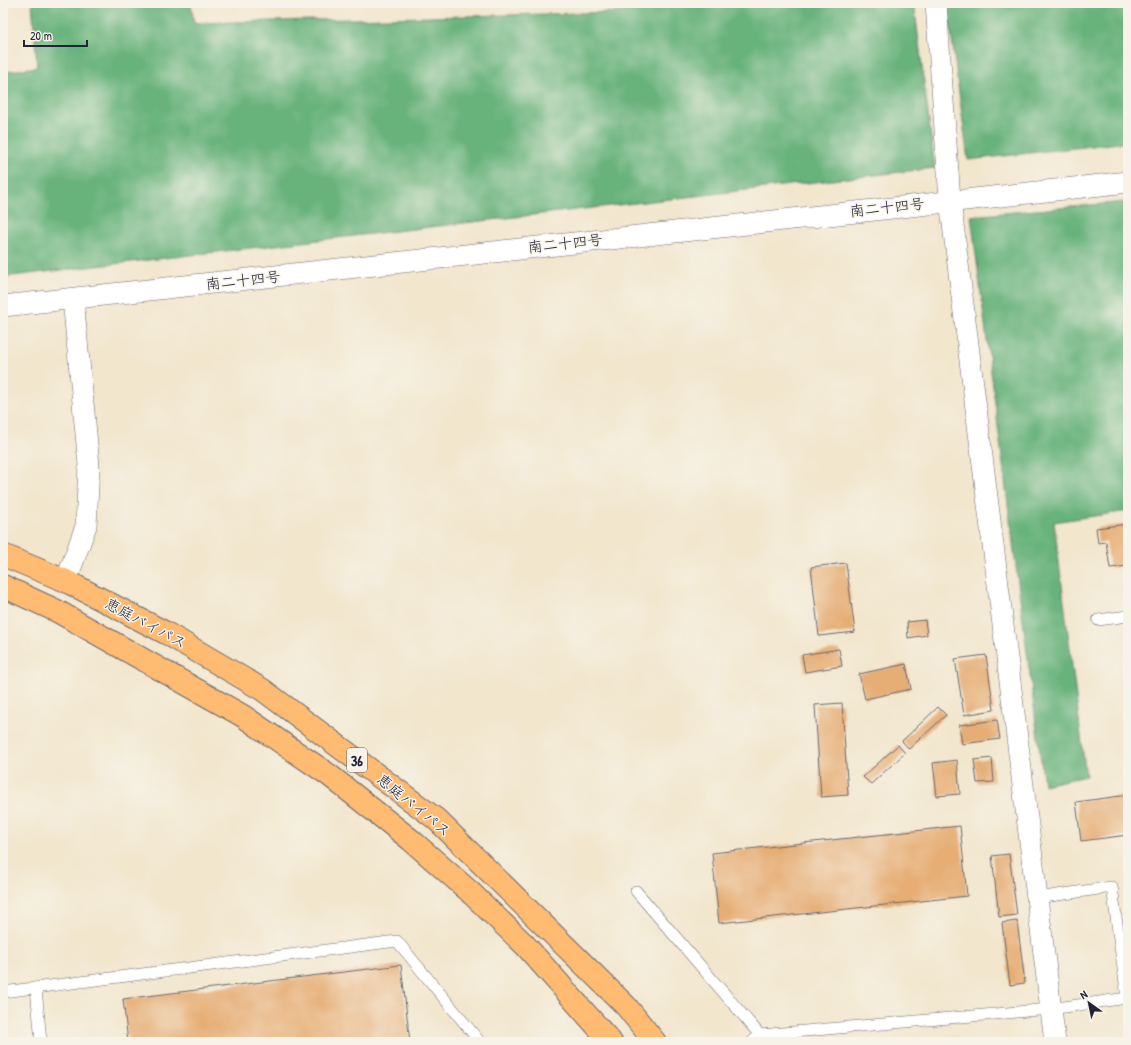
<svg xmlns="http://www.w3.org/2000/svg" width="1131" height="1045" font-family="'Patrick Hand','Klee One',sans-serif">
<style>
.forest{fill:#67b27b;stroke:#446a5b}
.building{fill:#e6ad74}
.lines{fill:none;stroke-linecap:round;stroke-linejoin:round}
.service-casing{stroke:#6b676e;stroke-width:12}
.minor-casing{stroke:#6b676e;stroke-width:22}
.trunk-casing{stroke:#6b676e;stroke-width:24}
.service{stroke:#fff;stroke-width:11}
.minor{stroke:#fff;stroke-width:21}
.trunk{stroke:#febb71;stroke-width:22}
.labels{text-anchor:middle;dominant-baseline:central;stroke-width:3;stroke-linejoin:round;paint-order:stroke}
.shield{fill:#f7f3e8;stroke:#62616f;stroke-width:1}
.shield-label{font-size:14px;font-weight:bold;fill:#22223b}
.street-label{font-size:15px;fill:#22223b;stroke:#f7f3e8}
</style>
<rect width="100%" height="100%" fill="#f7f3e8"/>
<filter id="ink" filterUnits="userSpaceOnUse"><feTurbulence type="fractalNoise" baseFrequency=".025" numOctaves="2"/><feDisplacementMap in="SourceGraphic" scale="8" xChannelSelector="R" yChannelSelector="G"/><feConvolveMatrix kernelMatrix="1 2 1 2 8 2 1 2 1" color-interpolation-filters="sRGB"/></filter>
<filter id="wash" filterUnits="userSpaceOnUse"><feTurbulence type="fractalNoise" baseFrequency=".012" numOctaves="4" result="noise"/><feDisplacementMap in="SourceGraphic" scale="16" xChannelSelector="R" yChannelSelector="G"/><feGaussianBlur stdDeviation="0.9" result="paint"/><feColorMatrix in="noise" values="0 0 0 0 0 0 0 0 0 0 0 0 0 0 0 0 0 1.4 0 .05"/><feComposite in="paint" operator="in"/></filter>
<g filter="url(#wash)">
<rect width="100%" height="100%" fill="#f2e6cd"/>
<g class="forest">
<polygon points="32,3 191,3 194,23 621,12 709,3 914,3 935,168 3,277 3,72 37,67"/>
<polygon points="947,3 1128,3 1128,142 968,160"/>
<polygon points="1124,202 1128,226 1128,511 1054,522 1086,776 1044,785 971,216"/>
</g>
<g id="blocks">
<g class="building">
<polygon points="1128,524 1128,566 1110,568 1106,542 1098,543 1096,528"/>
<polygon points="846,563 855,632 819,636 811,567"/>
<polygon points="925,620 927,635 908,638 907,622"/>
<polygon points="839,649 842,666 805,672 802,655"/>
<polygon points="986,655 994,710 964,715 955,659"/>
<polygon points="906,664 911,689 865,699 859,674"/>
<polygon points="842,703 848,795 821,797 815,705"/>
<polygon points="938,707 946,715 909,749 902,741"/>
<polygon points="997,720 1000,739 962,744 959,725"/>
<polygon points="898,745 905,753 871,784 863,777"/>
<polygon points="992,758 994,782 977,783 974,760"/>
<polygon points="957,760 960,794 937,796 933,763"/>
<polygon points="1128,795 1128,835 1081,841 1076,802"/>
<polygon points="960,826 967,896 719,923 712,853"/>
<polygon points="1009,854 1017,915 999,917 992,856"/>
<polygon points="1017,921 1025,983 1010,985 1002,923"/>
<polygon points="401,965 410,1042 128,1042 123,999"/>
</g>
</g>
</g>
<g filter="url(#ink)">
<use href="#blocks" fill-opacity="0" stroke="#6b676e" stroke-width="1"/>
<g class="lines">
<defs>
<g id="service">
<polyline points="1098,620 1128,616"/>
<polyline points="636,891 760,1035 752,1042"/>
<polyline points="36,988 41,1042"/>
<polyline points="3,992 397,941 480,1042"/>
<polyline points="760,1035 1050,1009 1127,998 1112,887 1037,898"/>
</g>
<g id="minor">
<polyline points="936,3 950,200 1055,1042"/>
<polyline points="3,306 1128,182"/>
<polyline points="66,581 86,526 89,465 73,299"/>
</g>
<g id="trunk">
<polyline points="3,555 66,581 166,633 263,690 436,819 626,1006 655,1042"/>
<polyline points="3,586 57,611 243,716 329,775 411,840 469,891 525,945 611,1042"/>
</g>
</defs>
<use href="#service" class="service-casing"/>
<use href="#minor" class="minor-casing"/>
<use href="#trunk" class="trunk-casing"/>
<use href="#service" class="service"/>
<use href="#minor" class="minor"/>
<use href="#trunk" class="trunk"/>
</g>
</g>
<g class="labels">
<rect class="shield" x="347" y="748" width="20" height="24" rx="3"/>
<g class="shield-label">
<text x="357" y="760">36</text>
</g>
<g class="street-label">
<text transform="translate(887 207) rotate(-6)">南二十四号</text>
<text transform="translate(565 243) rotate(-6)">南二十四号</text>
<text transform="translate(243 280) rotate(-6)">南二十四号</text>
<text transform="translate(146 623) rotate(28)">恵庭バイパス</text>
<text transform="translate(414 805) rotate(39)">恵庭バイパス</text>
</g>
</g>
<rect width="1131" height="1045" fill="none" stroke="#f7f3e8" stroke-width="16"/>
<g transform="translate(1089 1003) rotate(327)" stroke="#f7f3e8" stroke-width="3" paint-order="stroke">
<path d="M0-3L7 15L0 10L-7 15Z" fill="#22223b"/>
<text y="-6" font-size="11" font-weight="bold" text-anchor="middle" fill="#22223b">N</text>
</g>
<path d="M24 40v6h63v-6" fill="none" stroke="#22223b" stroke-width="2"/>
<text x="30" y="40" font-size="12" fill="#22223b" stroke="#f7f3e8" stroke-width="3" paint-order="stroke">20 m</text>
</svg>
